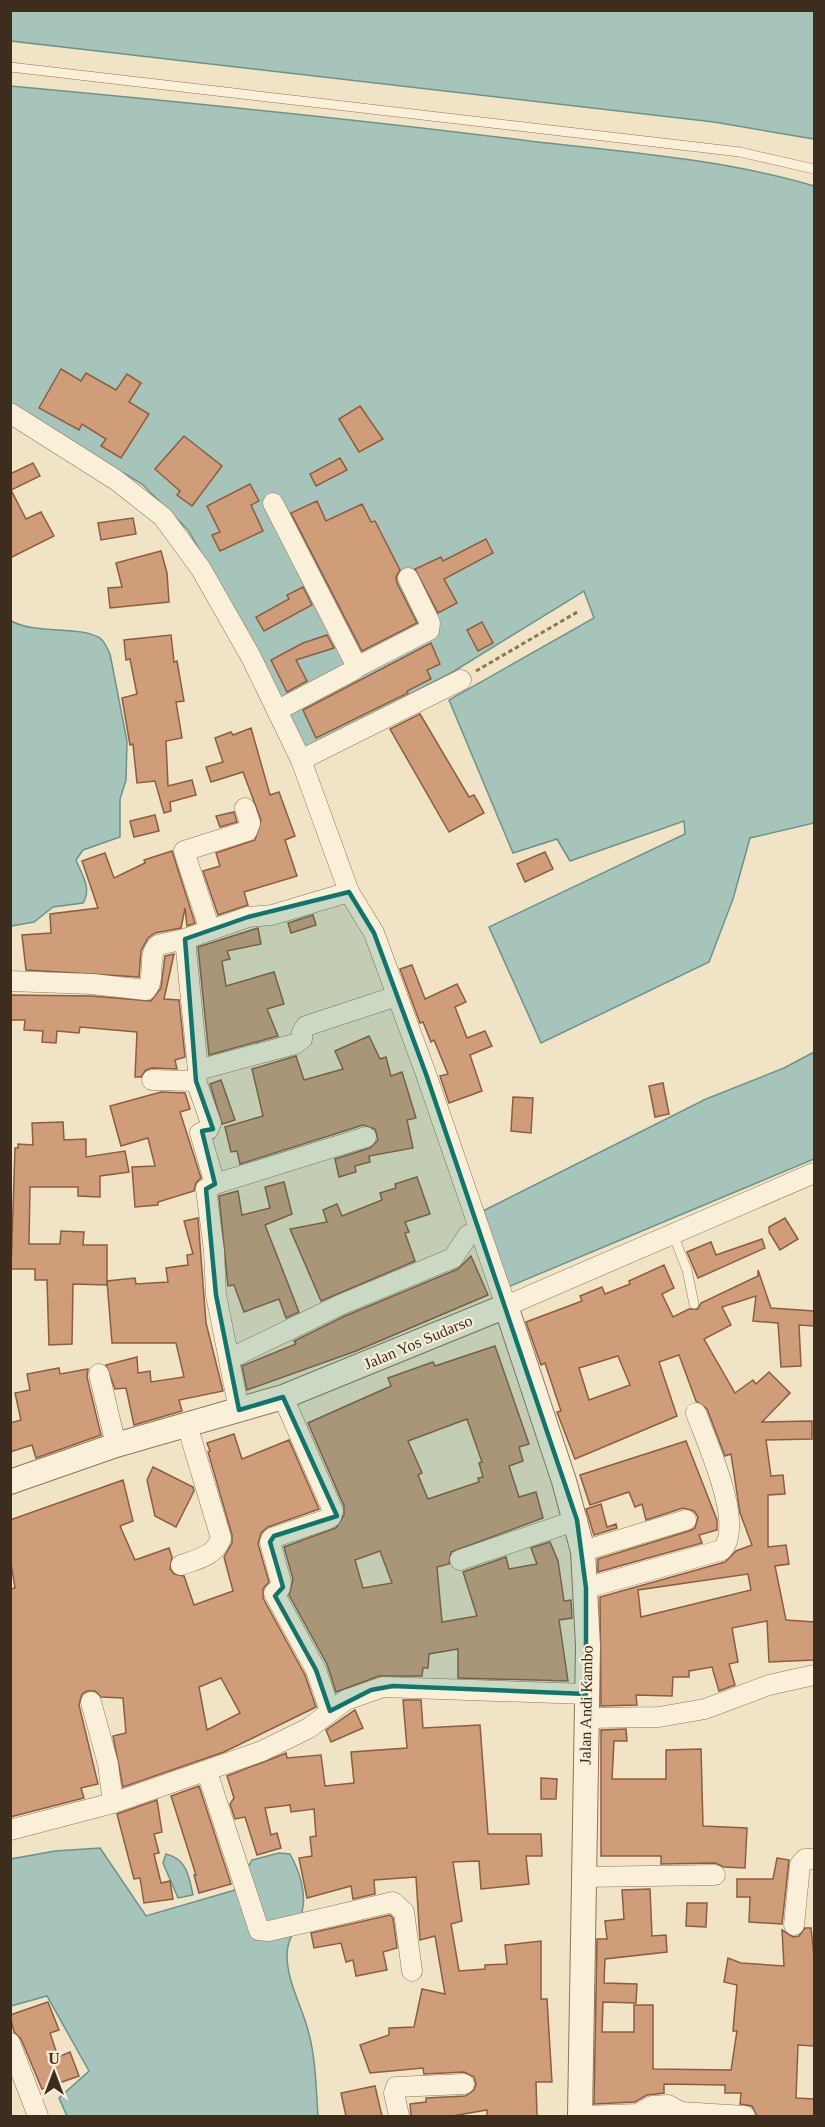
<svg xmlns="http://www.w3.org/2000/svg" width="825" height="2127" font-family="Georgia,serif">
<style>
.water{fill:#a7c4bb;stroke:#6d9389;stroke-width:1.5}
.building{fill:#d09d7a;stroke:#8d5d3f;stroke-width:1.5;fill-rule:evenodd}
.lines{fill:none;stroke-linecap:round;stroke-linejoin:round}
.service-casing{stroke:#8d755a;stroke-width:10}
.minor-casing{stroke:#8d755a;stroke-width:21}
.tertiary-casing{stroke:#8d755a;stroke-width:26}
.path{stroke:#8d755a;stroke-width:3;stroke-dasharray:4.5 3;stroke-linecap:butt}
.service{stroke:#faf0da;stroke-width:9}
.minor{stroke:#faf0da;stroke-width:20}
.tertiary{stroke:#faf0da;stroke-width:24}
.marked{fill:#0f766e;fill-opacity:0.2;stroke:#0f766e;stroke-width:4.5;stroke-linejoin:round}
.labels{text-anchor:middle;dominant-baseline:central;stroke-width:4.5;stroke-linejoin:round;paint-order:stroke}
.street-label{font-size:16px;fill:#3c2d1f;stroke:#f7edd6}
</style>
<rect width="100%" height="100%" fill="#f0e3c6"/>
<g class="water">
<polygon points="11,10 814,11 814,139 714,122 11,41"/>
<path d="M10,86c174,16 346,33 519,55 95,11 194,18 285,45v637l-64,15 -17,61 -24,63 -168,81 -52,-116 196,-93 -1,-13 -114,40 -13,-22 -44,14 -64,-153 145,-82 -10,-27 -133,82 -146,76 -72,-141 -45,-78 -46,-46 -131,-79z"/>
<path d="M11,621c26,14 67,4 89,17 5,4 7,10 10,16l17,87 -1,39 -6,19v38l-37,13 -7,10c6,15 16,28 7,43l-30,4 -19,15 -23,4z"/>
<polygon points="814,1052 814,1159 508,1287 483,1211 706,1099 784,1068"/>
<path d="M100,1848l46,68 89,-26 17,-30 27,-7 11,1c9,16 17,39 12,58 -4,15 -15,26 -15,43 0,28 16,53 22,79 7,27 7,55 9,82h-251l-8,-18 30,-27 -42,-75 -36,10v-147l44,-8z"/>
<path d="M166,1854c21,5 23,22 27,41l-15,3 -15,-35z"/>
</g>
<g class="building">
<polygon points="61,369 81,381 86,373 116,390 127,374 141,383 129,402 149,414 121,458 101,446 106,439 82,424 79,430 39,408"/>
<polygon points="360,406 383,439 359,452 339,419"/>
<polygon points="184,436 222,466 192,506 177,495 180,491 155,469"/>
<polygon points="340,458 347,470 316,486 310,474"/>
<polygon points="33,463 40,476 11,490 26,519 41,512 54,536 10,558 10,474"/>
<polygon points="250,484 259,501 251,505 263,531 220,551 212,535 220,532 207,506"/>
<polygon points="317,501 326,521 362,504 371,522 375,521 400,570 396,577 397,583 417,623 362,651 291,513"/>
<polygon points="133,518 136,534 101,540 98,523"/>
<polygon points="486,539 493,553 444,579 457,603 438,613 415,569 441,557 443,561"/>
<polygon points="161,551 167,573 169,602 110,608 108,588 122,587 116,563"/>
<polygon points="303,587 312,605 264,631 256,617 289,599 287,595"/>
<polygon points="482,622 493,643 478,651 467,630"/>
<polygon points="171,635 174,662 177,661 184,701 176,702 182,738 166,741 168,786 192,780 196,795 170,802 171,811 164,813 155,781 137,783 133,744 130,745 122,698 137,694 130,659 126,660 124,640"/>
<polygon points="327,635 334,648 296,660 307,681 287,692 271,660 303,643"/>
<polygon points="431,643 440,664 427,670 431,679 407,691 408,693 316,738 303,710"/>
<polygon points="420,714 469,797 474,795 484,813 449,832 390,729"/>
<polygon points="251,728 270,795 279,792 295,836 285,840 297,876 244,892 248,905 218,915 203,871 220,866 216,853 255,840 261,820 243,772 211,782 206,767 223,762 215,738 231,732 233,735"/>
<polygon points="234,812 237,822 220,827 216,816"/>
<polygon points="155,815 159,831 134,837 130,821"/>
<polygon points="172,851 195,923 187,926 185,908 181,928 155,933 148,938 141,951 139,977 26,970 22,935 51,933 50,914 98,908 82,861 105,853 114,878 145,863 144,860"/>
<polygon points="545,852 553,869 525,882 517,864"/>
<polygon points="313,915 316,925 291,933 288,923"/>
<polygon points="258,928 261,944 227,951 230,959 222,961 226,986 274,972 284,1004 267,1009 278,1036 209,1055 198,947"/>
<polygon points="174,954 164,999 179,1000 185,1057 175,1060 177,1069 152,1068 146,1070 141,1077 135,1077 137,1032 80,1027 79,1033 57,1031 56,1043 42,1042 43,1031 24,1030 25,1020 10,1020 10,995 91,996 151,1001 161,988 165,956"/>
<polygon points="412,965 425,999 457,984 466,1002 455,1007 467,1038 485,1031 492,1046 470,1055 482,1091 449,1103 440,1076 448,1074 434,1040 431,1042 423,1022 420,1023 400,969"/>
<polygon points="369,1036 380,1059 386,1057 391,1076 402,1072 416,1118 407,1120 413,1148 369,1156 370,1162 355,1166 356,1172 339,1177 335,1159 370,1148 378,1140 375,1129 363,1125 240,1164 237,1151 231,1152 225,1127 263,1116 252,1069 296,1056 304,1080 343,1069 335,1051"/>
<polygon points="221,1080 235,1120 222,1124 210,1084"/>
<polygon points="663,1083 669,1114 655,1117 649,1086"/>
<polygon points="161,1092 185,1093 190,1109 180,1112 201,1178 196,1183 194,1191 158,1202 158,1205 135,1207 132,1167 155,1166 148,1138 121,1146 110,1106"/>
<polygon points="513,1097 533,1098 531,1133 511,1131"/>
<polygon points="63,1122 64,1140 86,1139 86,1157 125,1151 129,1172 100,1176 100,1197 78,1196 78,1187 30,1187 29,1244 60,1244 61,1231 84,1232 83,1245 107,1245 107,1285 73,1284 72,1344 49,1345 47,1280 35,1280 35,1269 11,1269 15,1148 18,1148 18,1144 33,1145 32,1123"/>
<polygon points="417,1177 430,1214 405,1222 409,1232 405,1233 415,1261 321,1301 290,1229 327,1222 323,1210 337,1204 342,1216 382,1200 380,1193 396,1188 395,1184"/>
<polygon points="284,1182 292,1214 265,1225 299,1312 286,1318 279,1299 244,1312 234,1285 228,1286 219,1196 238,1191 242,1215 270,1208 265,1187"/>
<polygon points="198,1218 206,1323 223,1391 179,1400 182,1411 134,1425 126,1388 115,1389 106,1365 137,1357 138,1373 150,1371 151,1382 184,1377 176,1343 112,1343 107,1281 135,1278 136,1284 168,1282 166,1268 188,1265 187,1255 193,1254 184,1221"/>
<polygon points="785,1218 798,1239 780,1250 769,1232 769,1227"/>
<polygon points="762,1239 765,1248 698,1278 687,1252 711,1242 716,1255"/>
<polygon points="471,1256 488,1295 356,1351 247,1390 242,1366 296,1344 294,1341 345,1316 458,1269"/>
<path d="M664,1265l10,23 -12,6 11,23 16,-8h9l3,-6 57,-27v-6l13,38 43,3v15l-15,-1 2,41 -20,1 -3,-44 -25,-2 3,-25 -34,11 9,18 -27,14 31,54 18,-13 3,4 13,-12 21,21 -28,29 50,-1v18l-46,1 5,36 12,-1 2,19 -17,1v52l18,-2 3,19 -14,2 11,54 28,2v38l-45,2 -2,-41 -35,7 6,34 -9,2 6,21 -16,6 -7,-24 -23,4v6h-16l-1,19 -36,-1 1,10 -36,1 -1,-109 125,-35 11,-11 16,-6 -12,-32 -9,-59 -6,2 -18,-47 -11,-8 -17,-46 -20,7 18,54 -102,43 -18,-47 4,-1 -16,-48 -4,2 -15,-43 56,-21 -2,-5 22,-9 3,7 25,-10 -1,-3zM618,1356l12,29 -41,15 -10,-32zM748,1574l3,16 -110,27 -3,-27z"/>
<path d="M495,1346l34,98 -10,3 4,14 -14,5 10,31 17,-5 7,26 -92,34 -2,12 -12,3 5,55 35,-6 -14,-44 43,-15 3,12 28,-5 -6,-16 19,-6 8,19 6,40 7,-1 1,18 -13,2 9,61 -110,-3v-29l-29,5 -1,14h-5l-1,8h-43l-43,16 -9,-28 -38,-69 4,-16 -9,-32 52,-19 8,-13v-9l-36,-83 83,-37 -3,-8 45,-16 2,4zM467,1419l15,43 -3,1 4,14 -5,1 1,4 -51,17 -10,-24 4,-2 -14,-32zM380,1551l12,32 -29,5 -8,-28z"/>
<polygon points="59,1368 60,1374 88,1369 87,1377 101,1435 36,1458 32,1445 10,1452 10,1423 21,1420 15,1393 30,1390 27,1374"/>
<path d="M234,1434l8,25 47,-19 30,69 -51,18 -7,6 -3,11 11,38 -6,7v9l42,77 11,32 -92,45 -101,35 -10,-51 13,-3 -3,-35 -22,-1 -6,-6h-8l-5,3 -3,11 19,79 -17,4 3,10 -74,19v-228l5,-1 -5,-31v-37l113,-40 10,41 -13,5 15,34 34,-12 3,9 -2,12 4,5 10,2 10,29 39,-14 -9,-34 8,-14v-8l-24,-83 2,-1 -3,-8zM221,1678l19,35 -33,17 -8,-43z"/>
<polygon points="686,1441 717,1520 717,1530 699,1535 702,1543 598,1572 598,1559 689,1531 695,1528 698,1517 694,1511 683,1508 646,1520 642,1504 635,1507 629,1492 590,1505 580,1475"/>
<polygon points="153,1467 193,1487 194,1491 176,1527 155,1516 147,1480"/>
<polygon points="601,1504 607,1527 616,1524 617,1528 594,1535 586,1509"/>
<polygon points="403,1700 421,1700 423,1728 480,1725 488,1834 541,1834 542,1856 526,1856 529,1884 481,1889 479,1861 453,1862 462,1921 451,1924 459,1971 485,1969 485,1965 507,1964 505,1945 541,1941 541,1999 547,1999 552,2082 536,2082 537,2116 487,2116 487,2110 452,2116 411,2116 410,2104 426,2102 426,2098 465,2096 474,2090 476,2084 474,2077 464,2072 424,2074 423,2068 370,2073 360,2045 389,2035 389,2028 414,2027 422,1989 445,1994 435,1936 420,1940 416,1877 374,1880 375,1894 353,1899 351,1886 307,1898 299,1858 312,1856 310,1837 316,1836 314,1809 291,1812 290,1805 265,1808 271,1835 277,1833 281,1848 257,1855 245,1817 235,1819 230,1804 234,1798 227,1776 284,1754 286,1753 287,1758 321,1755 325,1786 354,1783 351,1752 407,1748"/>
<polygon points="355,1710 363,1728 331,1742 326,1730"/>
<polygon points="626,1729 627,1741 614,1741 612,1779 666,1779 666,1750 701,1749 703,1826 747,1828 745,1868 724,1867 715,1863 661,1864 661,1856 601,1856 601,1730"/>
<polygon points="541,1778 557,1779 556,1799 541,1799"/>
<polygon points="199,1786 231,1884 199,1893 194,1875 196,1875 171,1796"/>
<polygon points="157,1800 162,1832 154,1834 159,1853 154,1854 161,1883 170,1881 173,1899 144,1903 140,1878 134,1879 117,1814"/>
<polygon points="777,1858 789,1860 782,1924 749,1922 750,1897 737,1897 737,1879 773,1879"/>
<polygon points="650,1889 652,1936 666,1935 667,1952 605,1959 604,1983 637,1984 636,2003 603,2002 602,2032 634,2032 634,2005 653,2005 653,2069 731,2070 737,2031 733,2031 737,1985 724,1982 728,1958 741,1963 784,1966 782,1930 793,1937 799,1936 805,1928 811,1928 814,1956 814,2046 798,2045 796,2098 814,2099 814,2116 757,2116 752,2106 740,2104 741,2093 725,2093 725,2085 664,2084 664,2093 647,2095 635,2102 594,2104 597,1939 607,1939 605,1921 624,1919 622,1890"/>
<polygon points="687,1903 707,1903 706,1927 686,1926"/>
<polygon points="390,1915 393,1918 397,1948 383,1952 387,1970 356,1976 353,1960 346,1962 341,1943 314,1948 311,1933"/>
<polygon points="48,2002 59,2030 50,2033 58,2057 70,2052 79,2076 42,2089 21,2039 14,2032 10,2015"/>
<polygon points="375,2086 382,2116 346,2116 341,2093"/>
</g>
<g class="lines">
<defs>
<g id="service">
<polyline points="10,67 740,152 814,169"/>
<polyline points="672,1232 687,1270 694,1304"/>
</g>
<g id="minor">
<polyline points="10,413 116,480 163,517 201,569 251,657 301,760 349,892 374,933 426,1074 506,1306 814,1173"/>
<polyline points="273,503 356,665 354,670 278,710"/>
<polyline points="355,668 429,630 430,623 408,578"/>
<polyline points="301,760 461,680"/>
<polyline points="210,930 184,851 247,831 250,823 245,808"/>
<polyline points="185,939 198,1070"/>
<path d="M10,981l82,3 54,6c11,-12 0,-34 12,-45l27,-6 63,-22 24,-2 77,-23"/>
<polyline points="152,1080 196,1081 198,1070 295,1044 302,1039 302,1032 306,1026 397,996"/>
<polyline points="196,1081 211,1123 208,1130 200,1133 215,1184 206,1189 214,1251 216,1295 239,1410"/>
<polyline points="215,1184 366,1137"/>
<polyline points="229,1359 340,1305 453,1258 468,1235 479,1230"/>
<polyline points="99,1374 116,1445"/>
<polyline points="283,1397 333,1511 331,1517 325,1520 272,1538 270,1542 281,1582 280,1588 274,1593 316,1670 330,1711"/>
<polyline points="583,1551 686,1520"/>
<polyline points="460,1560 577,1520"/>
<path d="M181,1565c17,-6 34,-9 40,-27l-34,-113"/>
<path d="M586,1588l136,-38c23,-25 -15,-107 -26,-137"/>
<polyline points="91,1702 108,1764 113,1803"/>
<polyline points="585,1718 659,1717 705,1709 769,1685 814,1675"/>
<polyline points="207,1772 259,1930 269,1931 393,1902 404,1912 412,1971"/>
<polyline points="10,1830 113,1803 262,1751 309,1728 346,1700 383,1687 586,1694"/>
<polyline points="584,1877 715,1875"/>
<polyline points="794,1925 800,1865 805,1859 814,1859"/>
<polyline points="10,2043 38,2116"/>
<polyline points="399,2116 394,2093 396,2087 464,2084"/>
<polyline points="583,2116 638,2114 652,2106 668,2105 681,2112 745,2116"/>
</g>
<polyline id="tertiary" points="10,1482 116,1445 283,1397 506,1306 564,1481 583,1551 588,1646 580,2116"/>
</defs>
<use href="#service" class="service-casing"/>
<use href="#minor" class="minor-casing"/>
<use href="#tertiary" class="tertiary-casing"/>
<polyline class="path" points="476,671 579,611"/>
<use href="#service" class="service"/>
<use href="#minor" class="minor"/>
<use href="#tertiary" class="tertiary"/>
</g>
<path class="marked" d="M349,892l25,41 52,141 151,446 9,68v106l-193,-8 -22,4 -41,21 -14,-41 -41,-74 8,-9 -13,-45 4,-6 63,-20 -54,-119 -44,13 -23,-115 -10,-106 9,-5 -13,-53 11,-2 -17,-48 -11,-142 63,-22z"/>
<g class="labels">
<g class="street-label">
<text transform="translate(418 1342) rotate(-23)">Jalan Yos Sudarso</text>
<text transform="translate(586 1705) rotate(-89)">Jalan Andi Kambo</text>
</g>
</g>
<rect width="825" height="2127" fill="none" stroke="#3c2d1f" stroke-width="24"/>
<g transform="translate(54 2073)" stroke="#f7edd6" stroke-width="4.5" paint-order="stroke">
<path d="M0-4.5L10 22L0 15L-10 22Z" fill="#3c2d1f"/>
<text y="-9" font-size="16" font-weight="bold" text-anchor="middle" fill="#3c2d1f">U</text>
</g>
</svg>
